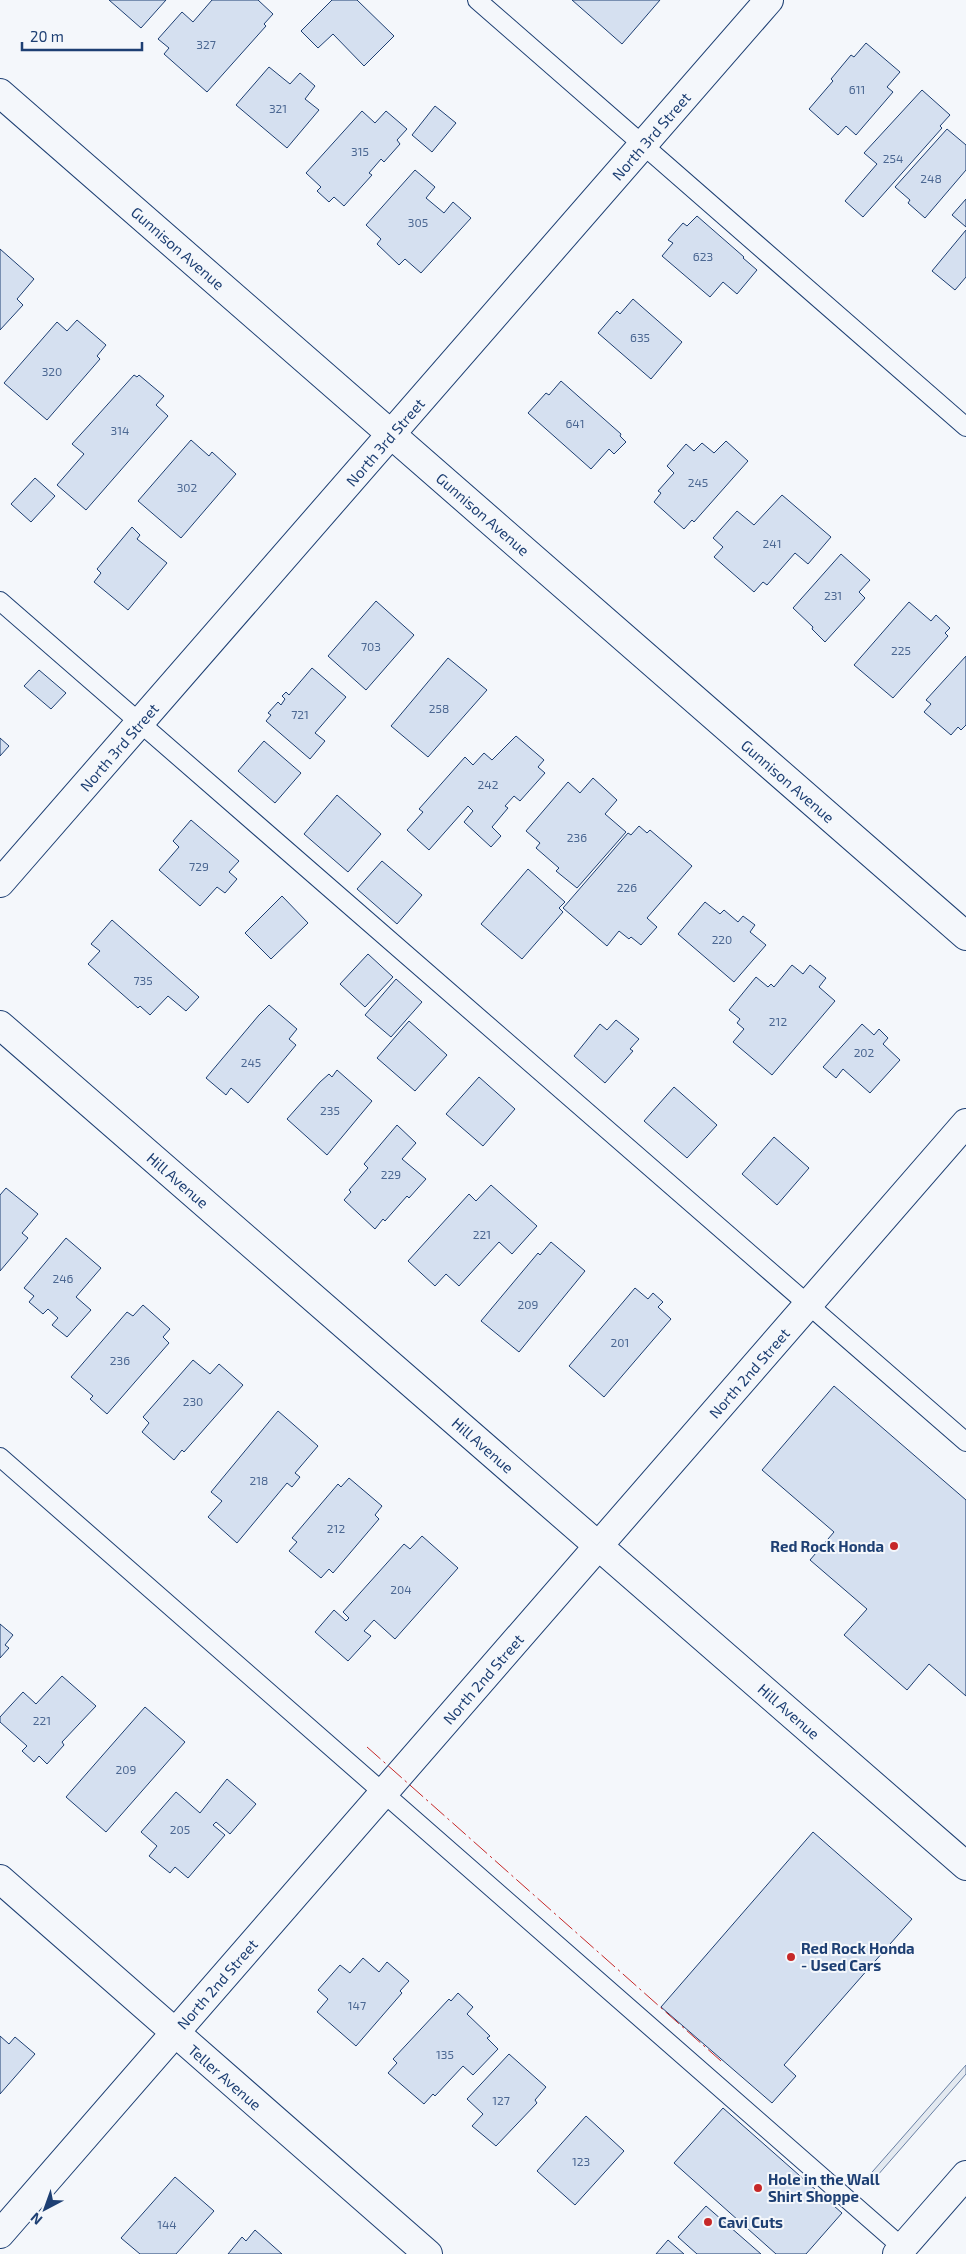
<svg xmlns="http://www.w3.org/2000/svg" width="966" height="2254" font-family="'Exo 2',sans-serif">
<style>
.green{fill:#e3e9f0;stroke:#687fa3}
.building{fill:#d5e0f0;stroke:#1d3f73}
.lines{fill:none;stroke-linecap:round;stroke-linejoin:round}
.lane-casing{stroke:#1d3f73;stroke-width:20}
.street-casing{stroke:#1d3f73;stroke-width:30}
.secondary-casing{stroke:#1d3f73;stroke-width:30}
.lane{stroke:#f4f7fb;stroke-width:18}
.street{stroke:#f4f7fb;stroke-width:28}
.secondary{stroke:#f4f7fb;stroke-width:28}
.power{stroke:#c62828;stroke-width:1;stroke-dasharray:18 4 2.5 4;stroke-linecap:butt}
.poi-dot{fill:#c62828;stroke:#f4f7fb;stroke-width:2}
.labels{text-anchor:middle;dominant-baseline:central;stroke-width:4;stroke-linejoin:round;paint-order:stroke}
.number-label{font-size:12px;fill:#4b6792}
.street-label{font-size:15px;fill:#1d3f73;stroke:#f4f7fb}
.poi-label{font-size:15px;font-weight:bold;fill:#1d3f73;stroke:#f4f7fb;text-anchor:start}
</style>
<rect width="100%" height="100%" fill="#f4f7fb"/>
<polygon class="green" points="966,2065 966,2074 870,2184 866,2179"/>
<g class="building">
<polygon points="109,0 166,0 141,28"/>
<polygon points="212,0 258,0 273,14 264,24 266,26 207,92 164,54 169,48 158,39 182,12 193,22"/>
<polygon points="332,0 357,0 394,36 364,66 333,34 318,48 301,31"/>
<polygon points="572,0 660,0 622,44"/>
<polygon points="866,43 900,72 887,87 893,92 856,135 846,126 838,135 809,109 833,81 831,79 851,55 854,57"/>
<polygon points="269,67 290,84 300,73 315,86 305,99 319,110 287,148 236,105"/>
<polygon points="922,90 950,115 940,126 942,128 863,217 845,201 877,164 864,153"/>
<polygon points="435,106 456,123 432,152 412,135"/>
<polygon points="362,111 375,123 386,111 407,129 397,140 400,144 384,162 381,159 369,173 372,175 344,206 334,197 329,202 317,191 321,187 306,173"/>
<polygon points="947,129 966,145 966,170 925,218 908,203 910,200 895,187"/>
<polygon points="415,170 435,187 426,198 444,213 453,202 471,218 421,273 405,259 399,265 377,244 381,239 366,225"/>
<polygon points="966,199 966,227 952,215"/>
<polygon points="697,216 744,257 743,258 757,270 737,294 723,282 710,297 662,256 673,243 668,240 683,223 687,226"/>
<polygon points="966,230 966,277 955,290 932,271"/>
<polygon points="0,249 34,279 17,299 23,305 0,330"/>
<polygon points="633,299 682,342 651,379 598,333 617,311 620,314"/>
<polygon points="77,320 106,345 97,356 100,359 47,420 4,383 57,322 67,331"/>
<polygon points="134,375 137,377 139,375 164,396 156,405 168,416 86,510 57,485 84,454 72,444"/>
<polygon points="561,381 621,434 620,436 626,442 614,454 609,449 591,469 528,413 546,393 549,395"/>
<polygon points="191,440 209,456 212,452 236,474 181,538 138,501"/>
<polygon points="726,441 748,461 694,522 692,520 684,529 654,502 661,493 658,491 674,473 667,466 686,444 694,451 702,443 714,453"/>
<polygon points="35,478 55,496 31,522 11,504"/>
<polygon points="782,495 831,537 808,564 795,553 767,585 763,582 754,592 714,557 723,547 713,538 737,511 754,525"/>
<polygon points="132,527 140,535 137,539 167,563 128,610 94,582 101,573 97,569"/>
<polygon points="841,554 870,580 859,592 865,598 825,642 812,629 813,627 793,608"/>
<polygon points="376,601 414,635 366,690 328,656"/>
<polygon points="909,602 931,621 936,615 950,628 945,633 948,636 893,698 854,665"/>
<polygon points="966,656 966,725 961,730 958,727 951,735 924,712 931,704 926,700"/>
<polygon points="448,658 487,690 428,757 391,726"/>
<polygon points="312,668 346,697 315,733 325,741 310,759 266,721 271,715 268,713 278,702 281,705 285,699 282,696 286,692 289,695"/>
<polygon points="39,670 66,693 51,709 24,686"/>
<polygon points="516,736 544,760 538,767 545,773 520,801 514,796 505,806 508,808 492,827 501,836 491,847 464,822 473,811 468,806 429,850 407,830 423,812 419,809 465,757 473,765 484,753 492,760"/>
<polygon points="0,738 9,746 0,756"/>
<polygon points="264,741 301,773 275,803 238,771"/>
<polygon points="593,778 617,800 605,814 626,832 577,888 556,871 559,868 536,848 540,843 526,831 568,782 580,793"/>
<polygon points="337,795 381,834 348,872 304,834"/>
<polygon points="191,820 239,861 229,872 237,879 225,893 217,887 200,906 159,870 179,847 173,841"/>
<polygon points="639,826 647,833 650,830 692,866 647,918 657,927 641,945 631,937 629,939 619,931 607,946 563,908 628,833 631,835"/>
<polygon points="382,861 422,895 397,924 357,889"/>
<polygon points="528,869 565,902 559,908 563,912 522,959 481,924"/>
<polygon points="282,896 308,923 271,959 245,933"/>
<polygon points="705,902 720,914 724,910 738,922 743,916 755,925 750,932 766,945 734,982 678,934"/>
<polygon points="112,920 199,997 186,1011 168,996 150,1015 140,1006 138,1008 88,964 100,951 91,944"/>
<polygon points="368,954 393,977 365,1007 340,984"/>
<polygon points="792,965 803,974 810,965 826,978 819,987 835,1001 772,1075 733,1042 744,1029 737,1023 740,1019 729,1010 756,977 768,987 771,984 774,987"/>
<polygon points="396,979 422,1002 391,1037 365,1015"/>
<polygon points="269,1005 297,1029 289,1039 296,1045 248,1103 231,1088 226,1095 206,1078 259,1015"/>
<polygon points="616,1020 639,1039 630,1049 633,1051 605,1083 574,1056 600,1024 607,1030"/>
<polygon points="409,1021 447,1055 415,1091 377,1058"/>
<polygon points="862,1024 874,1035 879,1029 888,1038 883,1044 900,1060 870,1093 843,1069 836,1078 823,1067"/>
<polygon points="337,1070 372,1101 327,1155 287,1119 320,1082 329,1074 332,1077"/>
<polygon points="479,1077 515,1109 483,1146 446,1114"/>
<polygon points="674,1087 717,1125 687,1158 644,1121"/>
<polygon points="397,1125 416,1143 402,1159 426,1179 409,1198 407,1196 385,1221 383,1219 375,1229 344,1200 351,1192 349,1190 368,1168 364,1164"/>
<polygon points="774,1137 809,1168 777,1205 742,1174"/>
<polygon points="491,1185 537,1226 512,1254 499,1242 459,1286 446,1274 435,1286 408,1261 469,1194 476,1201"/>
<polygon points="6,1188 38,1214 22,1233 28,1238 0,1271 0,1195"/>
<polygon points="66,1238 101,1268 76,1297 91,1310 67,1337 52,1325 58,1318 48,1309 43,1314 29,1302 34,1296 24,1288"/>
<polygon points="551,1242 585,1271 519,1352 481,1321 538,1253 540,1255"/>
<polygon points="635,1288 648,1299 653,1293 663,1302 658,1307 671,1319 604,1397 569,1366"/>
<polygon points="143,1305 170,1329 163,1337 169,1343 107,1414 90,1399 93,1396 71,1377 127,1312 133,1316"/>
<polygon points="193,1360 210,1374 219,1364 243,1385 184,1452 182,1450 174,1460 142,1432 149,1423 143,1417"/>
<polygon points="834,1386 966,1500 966,1696 929,1664 907,1690 844,1635 867,1609 810,1560 834,1532 762,1470"/>
<polygon points="278,1411 318,1446 295,1473 300,1477 292,1487 287,1483 237,1543 208,1517 222,1501 211,1492"/>
<polygon points="349,1478 382,1506 375,1515 379,1519 333,1573 329,1569 321,1578 289,1551 297,1542 292,1538 338,1484 341,1487"/>
<polygon points="422,1536 458,1568 395,1639 374,1620 364,1631 371,1636 348,1661 315,1632 334,1610 346,1621 349,1618 343,1612 404,1544 410,1549"/>
<polygon points="0,1624 13,1635 5,1645 9,1648 0,1658"/>
<polygon points="62,1676 96,1706 62,1742 64,1745 47,1764 39,1756 34,1762 22,1751 27,1746 0,1722 0,1717 23,1692 36,1704"/>
<polygon points="145,1707 185,1742 106,1832 66,1797"/>
<polygon points="227,1779 256,1804 230,1834 216,1822 213,1825 225,1835 188,1878 175,1867 170,1873 149,1856 157,1846 141,1832 176,1792 200,1813"/>
<polygon points="813,1832 912,1919 784,2065 796,2076 772,2103 661,2007"/>
<polygon points="363,1958 379,1972 387,1962 409,1981 400,1991 402,1993 356,2046 317,2012 328,1999 318,1990 340,1965 350,1973"/>
<polygon points="458,1993 473,2007 467,2014 490,2036 487,2038 498,2049 473,2075 463,2066 435,2096 433,2094 424,2104 388,2073 397,2063 393,2059 449,1999 451,2001"/>
<polygon points="0,2036 9,2044 15,2037 35,2054 0,2094"/>
<polygon points="509,2054 546,2087 535,2100 537,2103 496,2146 472,2126 483,2114 467,2099"/>
<polygon points="723,2108 842,2213 806,2254 776,2254 674,2163"/>
<polygon points="586,2116 624,2151 575,2205 537,2171"/>
<polygon points="175,2177 214,2211 176,2254 140,2254 121,2238"/>
<polygon points="706,2206 761,2254 697,2254 678,2237"/>
<polygon points="255,2230 282,2254 228,2254 242,2237 246,2241"/>
<polygon points="668,2240 684,2254 656,2254"/>
</g>
<g class="lines">
<defs>
<g id="lane">
<polyline points="477,0 966,427"/>
<polyline points="0,601 966,1442"/>
<polyline points="0,1457 903,2248"/>
</g>
<g id="street">
<polyline points="0,883 769,0"/>
<polyline points="0,1025 966,1866"/>
<polyline points="0,1879 428,2254"/>
<polyline points="0,2234 966,1123"/>
</g>
<g id="secondary">
<polyline points="0,93 966,936"/>
<polyline points="897,2254 966,2175"/>
</g>
</defs>
<use href="#lane" class="lane-casing"/>
<use href="#street" class="street-casing"/>
<use href="#secondary" class="secondary-casing"/>
<use href="#lane" class="lane"/>
<use href="#street" class="street"/>
<use href="#secondary" class="secondary"/>
<polyline class="power" points="367,1747 721,2061"/>
</g>
<g class="poi-dot">
<circle cx="894" cy="1546" r="5"/>
<circle cx="791" cy="1957" r="5"/>
<circle cx="758" cy="2188" r="5"/>
<circle cx="708" cy="2222" r="5"/>
</g>
<g class="labels">
<g class="number-label">
<text x="206" y="44">327</text>
<text x="857" y="89">611</text>
<text x="278" y="108">321</text>
<text x="360" y="151">315</text>
<text x="893" y="158">254</text>
<text x="931" y="178">248</text>
<text x="418" y="222">305</text>
<text x="703" y="256">623</text>
<text x="640" y="337">635</text>
<text x="52" y="371">320</text>
<text x="575" y="423">641</text>
<text x="120" y="430">314</text>
<text x="698" y="482">245</text>
<text x="187" y="487">302</text>
<text x="772" y="543">241</text>
<text x="833" y="595">231</text>
<text x="371" y="646">703</text>
<text x="901" y="650">225</text>
<text x="439" y="708">258</text>
<text x="300" y="714">721</text>
<text x="488" y="784">242</text>
<text x="577" y="837">236</text>
<text x="199" y="866">729</text>
<text x="627" y="887">226</text>
<text x="722" y="939">220</text>
<text x="143" y="980">735</text>
<text x="778" y="1021">212</text>
<text x="864" y="1052">202</text>
<text x="251" y="1062">245</text>
<text x="330" y="1110">235</text>
<text x="391" y="1174">229</text>
<text x="482" y="1234">221</text>
<text x="63" y="1278">246</text>
<text x="528" y="1304">209</text>
<text x="620" y="1342">201</text>
<text x="120" y="1360">236</text>
<text x="193" y="1401">230</text>
<text x="259" y="1480">218</text>
<text x="336" y="1528">212</text>
<text x="401" y="1589">204</text>
<text x="42" y="1720">221</text>
<text x="126" y="1769">209</text>
<text x="180" y="1829">205</text>
<text x="357" y="2005">147</text>
<text x="445" y="2054">135</text>
<text x="501" y="2100">127</text>
<text x="581" y="2161">123</text>
<text x="167" y="2224">144</text>
</g>
<g class="street-label">
<text transform="translate(651 136) rotate(-49)">North 3rd Street</text>
<text transform="translate(178 248) rotate(41)">Gunnison Avenue</text>
<text transform="translate(385 442) rotate(-49)">North 3rd Street</text>
<text transform="translate(483 514) rotate(41)">Gunnison Avenue</text>
<text transform="translate(119 747) rotate(-49)">North 3rd Street</text>
<text transform="translate(788 781) rotate(41)">Gunnison Avenue</text>
<text transform="translate(178 1180) rotate(41)">Hill Avenue</text>
<text transform="translate(749 1373) rotate(-49)">North 2nd Street</text>
<text transform="translate(483 1445) rotate(41)">Hill Avenue</text>
<text transform="translate(483 1679) rotate(-49)">North 2nd Street</text>
<text transform="translate(789 1711) rotate(41)">Hill Avenue</text>
<text transform="translate(217 1984) rotate(-49)">North 2nd Street</text>
<text transform="translate(225 2077) rotate(41)">Teller Avenue</text>
</g>
<g class="poi-label">
<text x="884" y="1546" text-anchor="end">Red Rock Honda</text>
<text x="801" y="1948">Red Rock Honda<tspan x="801" dy="17">- Used Cars</tspan></text>
<text x="768" y="2179">Hole in the Wall<tspan x="768" dy="17">Shirt Shoppe</tspan></text>
<text x="718" y="2222">Cavi Cuts</text>
</g>
</g>
<g transform="translate(45 2209) rotate(221)" stroke="#f4f7fb" stroke-width="4" paint-order="stroke">
<path d="M0-4L9 19L0 12L-9 19Z" fill="#1d3f73"/>
<text y="-8" font-size="14" font-weight="bold" text-anchor="middle" fill="#1d3f73">N</text>
</g>
<path d="M22 42v8h120v-8" fill="none" stroke="#1d3f73" stroke-width="2.5"/>
<text x="30" y="42" font-size="15" fill="#1d3f73" stroke="#f4f7fb" stroke-width="4" paint-order="stroke">20 m</text>
</svg>
